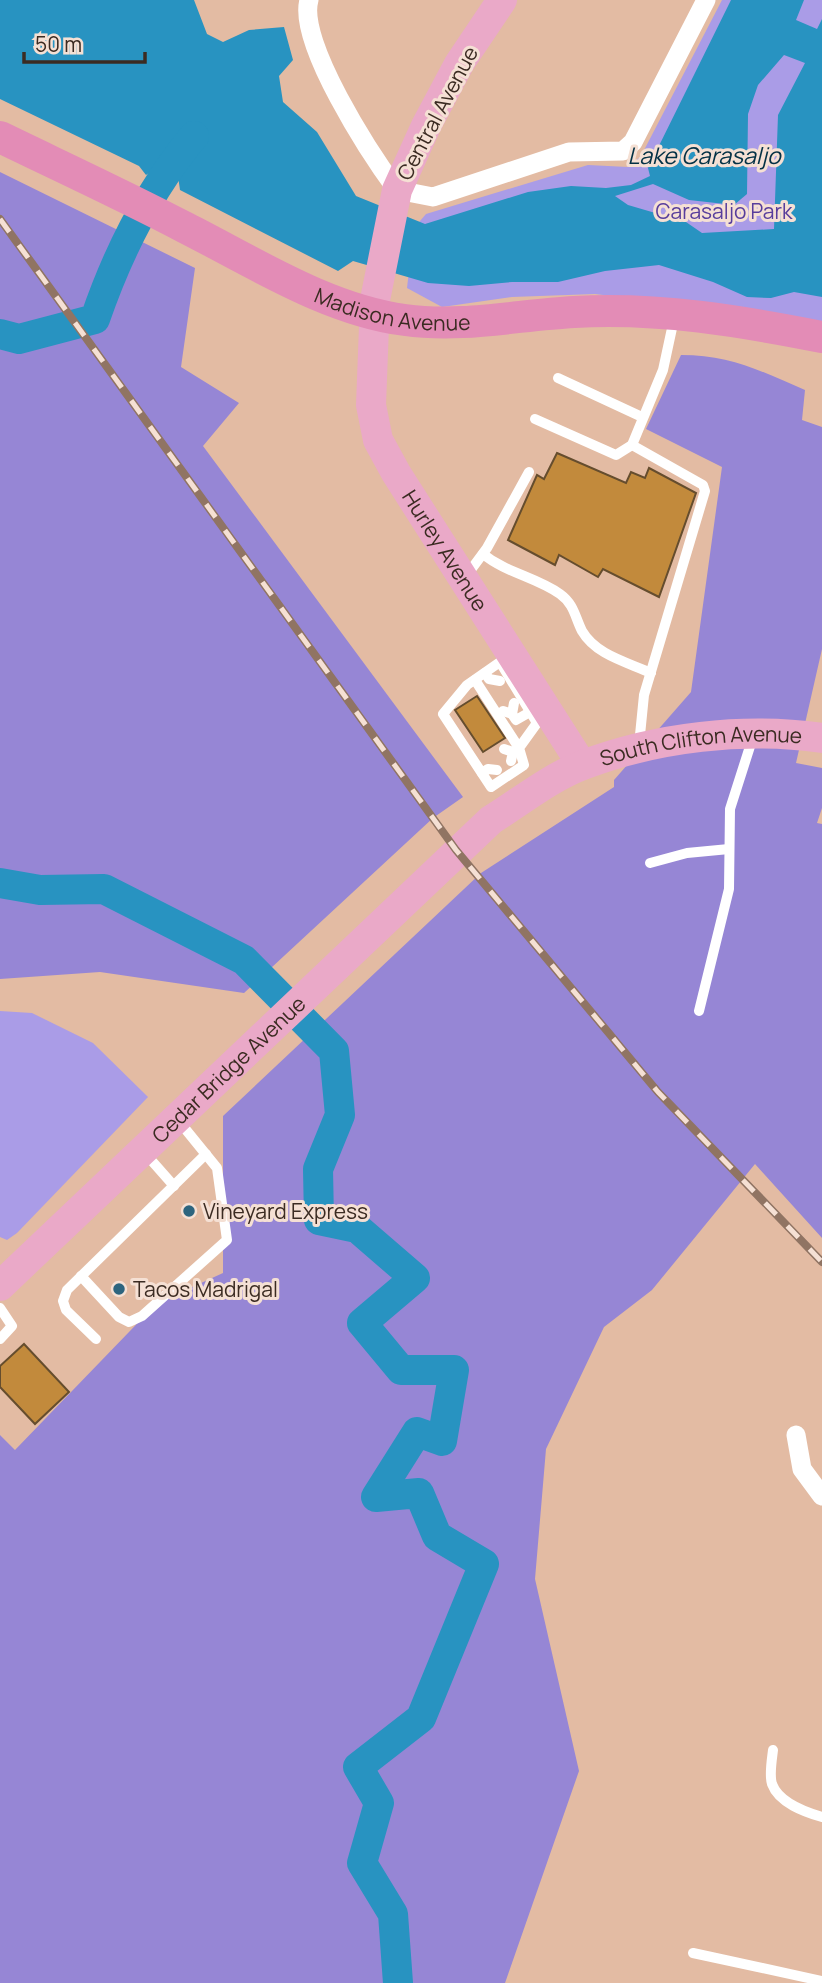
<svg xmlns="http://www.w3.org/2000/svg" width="822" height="1983" font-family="Manrope,sans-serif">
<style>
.green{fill:#aa9ce7}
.forest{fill:#9686d5}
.water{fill:#2893c1;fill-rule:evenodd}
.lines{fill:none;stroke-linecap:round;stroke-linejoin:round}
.river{stroke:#2893c1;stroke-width:30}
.building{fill:#c28a3c;stroke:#654d2e;stroke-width:2}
.service{stroke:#fff;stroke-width:10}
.minor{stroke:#fff;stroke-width:19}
.primary{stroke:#eaa9c8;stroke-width:30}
.trunk{stroke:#e38cb6;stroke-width:32}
.rail-casing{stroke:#907463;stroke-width:8}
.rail{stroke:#f5e0d4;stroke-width:5;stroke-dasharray:16;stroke-linecap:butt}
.poi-dot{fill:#2d647e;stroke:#f5e0d4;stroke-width:2.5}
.labels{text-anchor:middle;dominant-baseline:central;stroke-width:6;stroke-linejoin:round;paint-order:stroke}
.street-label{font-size:21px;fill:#3b2b22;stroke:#f5e0d4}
.park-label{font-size:21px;fill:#583e9c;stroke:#f5e0d4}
.poi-label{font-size:21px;fill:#3b2b22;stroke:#f5e0d4;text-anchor:start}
.water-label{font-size:23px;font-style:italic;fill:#033145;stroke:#f5e0d4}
</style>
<rect width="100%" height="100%" fill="#e3bba3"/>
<g class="green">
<polygon points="722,0 822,0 822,329 695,306 595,294 512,297 442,307 407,288 414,228 426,214 588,165 628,167 641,156"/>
<polygon points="0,1011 32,1013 93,1043 148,1097 17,1233 7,1240 0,1237"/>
</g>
<g class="forest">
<polygon points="0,172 195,268 181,367 239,403 203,446 463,797 433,818 244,993 100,972 0,979"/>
<path d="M681,355c49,0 80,16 124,35l-3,30 20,7v222l-26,114 26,5v40l-5,15 5,1v414l-67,-74 -103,126 -48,37 -58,122 -11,130 44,192 -74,212h-505v-548l15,15 142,-147 66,-30v-157l258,-243 133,-86v-7l77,-88 31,-225 -76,-38z"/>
</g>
<path class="water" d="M0,0h194l13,34 16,8 26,-12 35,-3 9,33 -14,16 4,26 34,30 39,64 69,28 103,-32 43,-6 35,2 25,-3 19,-9 -2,-8 83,-168h73l-8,20 21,9 5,-10v278l-28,-5 -23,6 -24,-1 -34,-15 -54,-17 -54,6 -47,11h-46l-43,4 -41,-3 -75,-22 -15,10 -158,-81 -2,-14c-9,-14 -21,-9 -32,-1l-7,-9 -139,-67zM784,55l21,8 -27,52 -4,114 -72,4 -16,-11 -58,-17 -13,-9 38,-12 36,16 45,5 13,-11 1,-80 10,-29z"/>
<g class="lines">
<g class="river">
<path d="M0,334l19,5 76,-20c23,-67 54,-129 99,-183"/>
<polyline points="0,883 40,890 104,889 244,960 334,1051 340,1115 318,1169 319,1220 357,1228 415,1278 362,1323 401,1370 454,1370 442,1441 417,1432 376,1497 419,1493 437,1536 484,1564 421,1718 358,1767 379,1803 362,1863 393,1914 398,1983"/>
</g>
</g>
<g class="building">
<polygon points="557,453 626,483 631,472 645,478 649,468 696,493 659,597 603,569 598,577 559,555 555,565 508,540 537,475 544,479"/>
<polygon points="477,696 505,738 483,752 455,710"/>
<polygon points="24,1344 69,1392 35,1424 0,1387 0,1366"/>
</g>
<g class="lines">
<g class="service">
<polyline points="558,378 642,417"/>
<polyline points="535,419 616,455 632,445"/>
<path d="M483,554c23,19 53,23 77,40 14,10 15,23 22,37 14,24 45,31 69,42"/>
<polyline points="467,575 487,548 529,472"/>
<polygon points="500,662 537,723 519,748 524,765 491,787 443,714 467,685"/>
<polyline points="485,673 489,679 500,681"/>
<polyline points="475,680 519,748 513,752"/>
<polyline points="503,711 512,714 514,703"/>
<polyline points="512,714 516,720 530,712"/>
<polyline points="639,745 644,695 705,491 703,485 632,445 663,370 674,319"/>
<polyline points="504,749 513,752 511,761"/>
<polyline points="482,773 488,769 497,770"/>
<polyline points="650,863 687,853 729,849"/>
<polyline points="699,1011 729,889 730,809 753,737"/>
<polyline points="144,1152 174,1186"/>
<polyline points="81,1276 119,1317 129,1322 142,1316 227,1240 217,1168 178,1120"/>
<polyline points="0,1308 12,1326 0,1339"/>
<polyline points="96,1339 66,1310 63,1301 67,1290 206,1154"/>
<path d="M773,1750c-1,9 -4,25 -1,34 7,19 33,28 50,33"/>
<polyline points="693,1953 822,1981"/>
</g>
<g class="minor">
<path d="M309,0c-12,42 62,155 88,190l36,7 136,-45 54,-1 10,-9 73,-142"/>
<polyline points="796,1435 802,1469 822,1496"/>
</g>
<g class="primary">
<path id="s1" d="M502,0l-43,64 -33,62 -29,64 -22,110 -4,105 7,35 18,33 186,292"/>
<path id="s2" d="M0,1286l491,-466c29,-18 60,-43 92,-55 74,-28 161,-38 239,-27"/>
</g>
<path class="trunk" id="s3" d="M0,137c62,30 125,59 186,91 69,35 142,82 219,92 57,8 113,-5 169,-8 84,-5 167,9 248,25"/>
<defs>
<polyline id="rail" points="0,219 456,850 658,1092 822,1262"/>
</defs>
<use href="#rail" class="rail-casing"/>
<use href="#rail" class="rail"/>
</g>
<g class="poi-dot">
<circle cx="189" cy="1211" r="7"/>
<circle cx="119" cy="1289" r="7"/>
</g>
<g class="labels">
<g class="street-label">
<text transform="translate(437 113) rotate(-62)">Central Avenue</text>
<text stroke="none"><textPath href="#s3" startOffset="432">Madison Avenue</textPath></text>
<text stroke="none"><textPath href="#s1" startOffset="600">Hurley Avenue</textPath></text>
<text stroke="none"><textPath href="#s2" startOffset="905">South Clifton Avenue</textPath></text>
<text stroke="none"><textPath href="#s2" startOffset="315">Cedar Bridge Avenue</textPath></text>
</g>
<g class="park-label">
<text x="724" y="211">Carasaljo Park</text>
</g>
<g class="poi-label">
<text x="203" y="1211">Vineyard Express</text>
<text x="133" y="1289">Tacos Madrigal</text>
</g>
<g class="water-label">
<text x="704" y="155">Lake Carasaljo</text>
</g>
</g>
<path d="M24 52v10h121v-10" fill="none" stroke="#3b2b22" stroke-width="3.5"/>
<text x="35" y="52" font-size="21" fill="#3b2b22" stroke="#f5e0d4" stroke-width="5" paint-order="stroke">50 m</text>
</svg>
